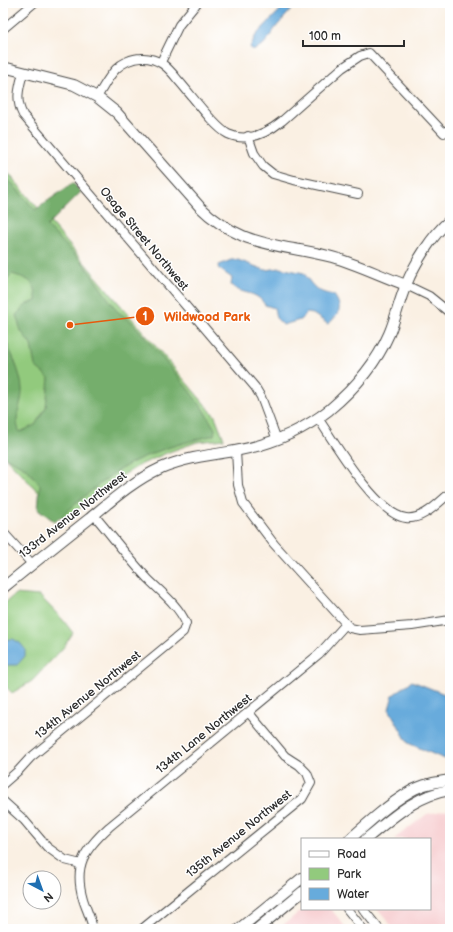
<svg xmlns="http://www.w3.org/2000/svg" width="453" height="932" font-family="'Balsamiq Sans',sans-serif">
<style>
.built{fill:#f7cfd1}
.green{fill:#92ca7d;stroke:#5e7a54}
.forest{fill:#75ae6c;stroke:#506c4c}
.water{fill:#67abdc;stroke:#496b84}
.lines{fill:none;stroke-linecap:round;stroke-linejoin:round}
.minor-casing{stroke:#4a4947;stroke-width:10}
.tertiary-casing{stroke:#4a4947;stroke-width:12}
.minor{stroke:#fff;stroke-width:8}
.tertiary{stroke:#fff;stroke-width:10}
.labels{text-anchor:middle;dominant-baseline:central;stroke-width:3;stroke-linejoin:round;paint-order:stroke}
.street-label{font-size:12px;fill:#2b2b2b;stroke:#fff}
.leader{fill:none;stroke:#e8590c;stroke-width:1.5}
.callout-dot{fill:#e8590c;stroke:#fff;stroke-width:1.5}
.mark-label{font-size:12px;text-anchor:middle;font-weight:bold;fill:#fff}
.callout-label{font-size:13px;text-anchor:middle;font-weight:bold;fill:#e8590c;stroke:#fff;stroke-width:3;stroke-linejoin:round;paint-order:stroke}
</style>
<rect width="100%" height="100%" fill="#fff"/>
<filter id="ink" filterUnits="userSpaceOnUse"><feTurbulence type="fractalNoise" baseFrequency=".025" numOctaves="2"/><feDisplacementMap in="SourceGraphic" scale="8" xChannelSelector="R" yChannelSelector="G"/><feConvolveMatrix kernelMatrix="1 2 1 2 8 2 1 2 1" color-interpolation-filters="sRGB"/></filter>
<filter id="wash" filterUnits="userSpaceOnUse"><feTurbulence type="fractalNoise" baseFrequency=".012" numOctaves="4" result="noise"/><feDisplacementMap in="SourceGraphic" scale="16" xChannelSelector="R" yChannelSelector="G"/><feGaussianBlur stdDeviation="0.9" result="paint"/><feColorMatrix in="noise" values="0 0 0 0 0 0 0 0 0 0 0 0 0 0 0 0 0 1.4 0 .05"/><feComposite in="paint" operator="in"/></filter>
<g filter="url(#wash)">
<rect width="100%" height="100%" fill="#faf0e3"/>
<g class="built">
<polygon points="450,809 450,929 394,929 377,909 430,909 430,839 394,839 427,814"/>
<polygon points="303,909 331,909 347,929 278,929"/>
</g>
<g class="green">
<polygon points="3,167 215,416 224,439 197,442 169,452 140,465 115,480 65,520 3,455"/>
<polygon points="15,594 40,596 64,621 73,633 63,648 32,681 12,693 3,684 3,605"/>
</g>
<path class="forest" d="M3,173l32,37 38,-27 8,9 -34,34 36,37 34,48 15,11 48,57 21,27 14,23 -1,6c-32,8 -67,17 -95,35 -22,14 -44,35 -64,52l-17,-13 2,-24 -13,-16 -22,-12h-2v-121c6,10 19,40 19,53 1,15 -10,29 -2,43l15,-7 11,-18 3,-29 -14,-12 -4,-21 -10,-14 -5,-16 11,-11 9,-3c1,-19 -7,-22 -24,-27l-9,9z"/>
<g class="water">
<polygon points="287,3 297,3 277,26 264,44 253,51 250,47 256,35"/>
<path d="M231,260h7l27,10 15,-2 24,5c9,14 12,19 30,22 9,13 6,19 -6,29l-15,-10 -6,-1 -7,7 -17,5 -7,-7 -2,-10 -9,-3c-10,-16 -23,-9 -34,-20l1,-7 -14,-10 1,-3z"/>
<polygon points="13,639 20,643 25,649 25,656 17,665 3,665 3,640"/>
<polygon points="412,681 447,695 450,699 450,760 442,758 408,743 389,709 393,695"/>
</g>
</g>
<g filter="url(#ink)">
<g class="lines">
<defs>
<g id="minor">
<polyline points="3,29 34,3"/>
<polyline points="161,62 179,25 197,3"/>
<path d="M23,73c-4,15 -8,27 0,42l232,272 6,10 16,43"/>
<path d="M97,97c6,-9 11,-20 19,-28 6,-6 16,-11 25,-11 17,-1 27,9 37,22 12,13 36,47 50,54 19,9 39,-1 54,-13l60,-53 18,-12 9,-3 75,80 6,-5"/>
<polyline points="248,136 254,153 263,166 273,174 294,180 358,194"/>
<polyline points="406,285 429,296 450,313"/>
<path d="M318,418c16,24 59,97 88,100 17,2 32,-15 44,-25"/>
<polyline points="236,451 238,485 243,503 274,544 350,628 360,630 412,626 450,620"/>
<polyline points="3,532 32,564"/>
<path d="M3,784l16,-14 11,-12 141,-116 12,-10 3,-9c-8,-18 -24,-30 -38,-44 -19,-20 -36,-43 -54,-64"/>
<polyline points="3,801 24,820 47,847 65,860 81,864"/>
<polyline points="347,909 363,929"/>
<polyline points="363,909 379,929"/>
<path d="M93,929c-2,-11 -7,-20 -10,-30 -10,-34 2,-50 26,-72l210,-173 27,-30"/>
<polyline points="142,929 302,799 311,783 307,773 299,765 285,756 249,713"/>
</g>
<g id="tertiary">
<path d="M3,67l71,18 23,12 20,16 83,94c12,12 27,22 43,29 25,11 61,13 89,21 25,7 49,19 74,28"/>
<path d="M3,588c28,-23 57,-46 86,-69 23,-19 44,-38 72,-51 24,-10 48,-13 74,-17 34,-6 67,-20 94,-41 25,-21 47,-46 60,-76 7,-16 10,-33 17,-49 9,-22 26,-50 44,-65"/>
<path d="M350,839c19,-17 39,-35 61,-48 12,-7 26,-9 39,-11"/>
<path d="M366,839c26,-21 50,-44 84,-49"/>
<polyline points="239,929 302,878"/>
<polyline points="257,929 302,892"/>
</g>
</defs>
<use href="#minor" class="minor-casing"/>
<use href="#tertiary" class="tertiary-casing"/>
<use href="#minor" class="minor"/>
<use href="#tertiary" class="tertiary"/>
</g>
</g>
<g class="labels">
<g class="street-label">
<text transform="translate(144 239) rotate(50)">Osage Street Northwest</text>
<text transform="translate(73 515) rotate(-38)">133rd Avenue Northwest</text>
<text transform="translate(88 695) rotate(-39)">134th Avenue Northwest</text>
<text transform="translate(204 734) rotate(-39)">134th Lane Northwest</text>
<text transform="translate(239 834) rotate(-39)">135th Avenue Northwest</text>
</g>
</g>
<path class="leader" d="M70 325L145 316"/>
<g class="callout-dot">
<circle cx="70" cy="325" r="4"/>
<circle cx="145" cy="316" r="10"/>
</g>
<g class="mark-label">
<text x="145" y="320">1</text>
</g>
<g class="callout-label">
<text x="207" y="321">Wildwood Park</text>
</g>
<rect width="453" height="932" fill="none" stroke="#fff" stroke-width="16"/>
<rect x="301" y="838" width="130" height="72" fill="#ffffff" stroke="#aaaaaa"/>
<rect x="309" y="851" width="20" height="6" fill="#ffffff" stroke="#aaaaaa"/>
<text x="337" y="858" font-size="12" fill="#2b2b2b">Road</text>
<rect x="309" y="868" width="20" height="12" fill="#92ca7d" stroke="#aaaaaa"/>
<text x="337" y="878" font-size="12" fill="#2b2b2b">Park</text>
<rect x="309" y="888" width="20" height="12" fill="#67abdc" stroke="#aaaaaa"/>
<text x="337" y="898" font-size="12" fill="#2b2b2b">Water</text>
<g transform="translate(42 890) rotate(139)"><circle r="19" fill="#ffffff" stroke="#aaaaaa"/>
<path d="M0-3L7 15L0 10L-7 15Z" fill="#1f6fb2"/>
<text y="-6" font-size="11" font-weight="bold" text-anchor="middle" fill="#2b2b2b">N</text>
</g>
<path d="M303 40v6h101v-6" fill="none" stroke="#2b2b2b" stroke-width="2"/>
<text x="309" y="40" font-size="12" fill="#2b2b2b" stroke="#ffffff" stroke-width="3" paint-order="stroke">100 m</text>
</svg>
